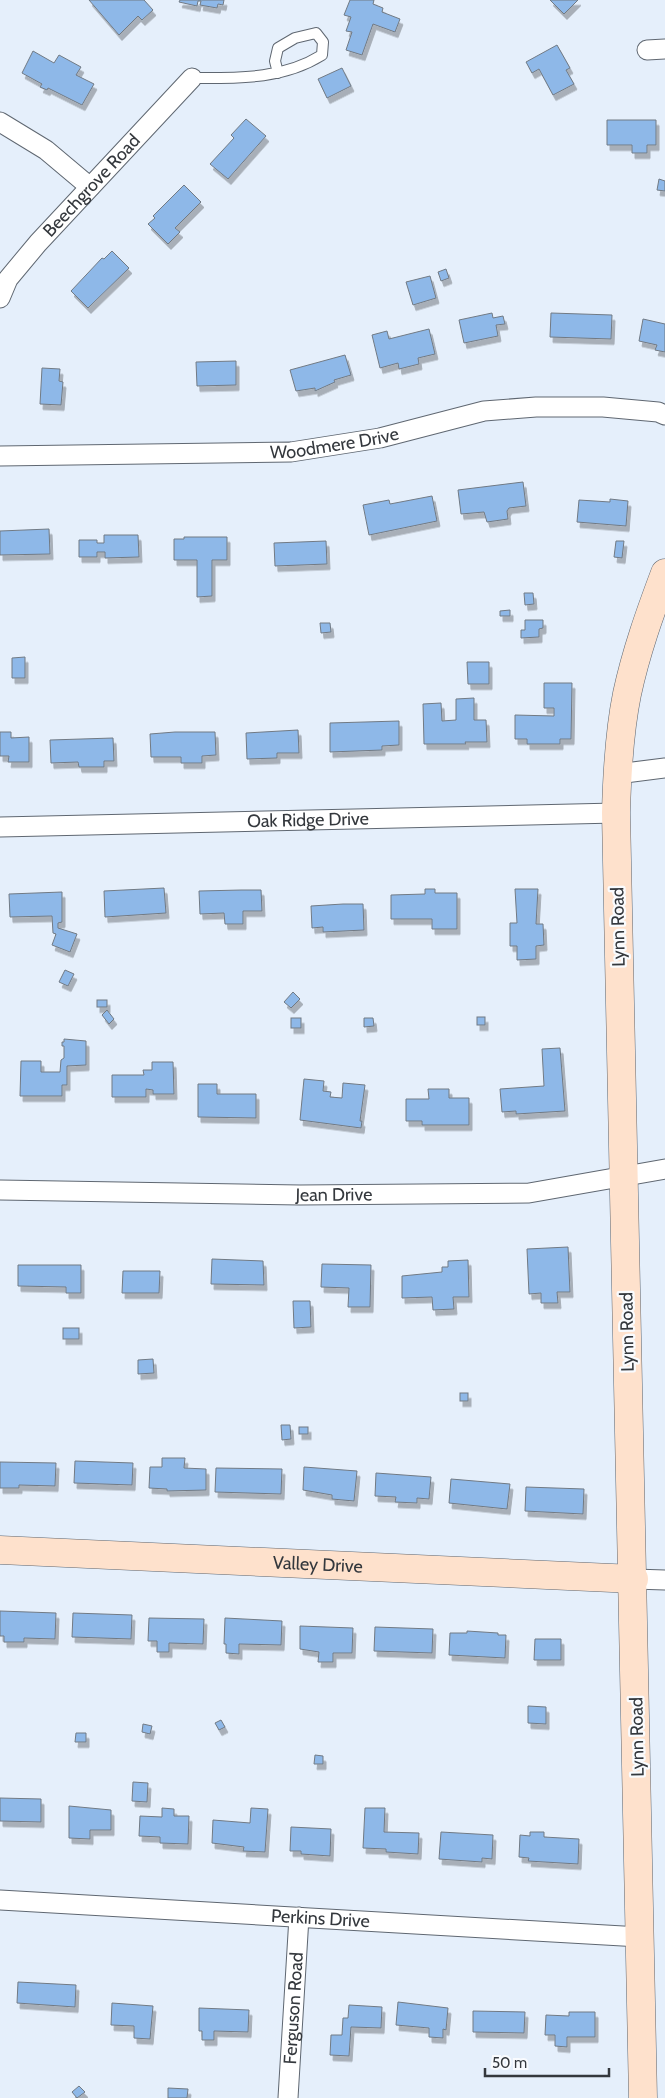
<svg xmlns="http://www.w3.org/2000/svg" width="665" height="2098" font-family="Cabin,sans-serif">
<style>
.building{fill:#8eb8e8;stroke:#717a84;filter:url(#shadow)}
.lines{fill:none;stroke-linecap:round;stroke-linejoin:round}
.lane-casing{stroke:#5f6771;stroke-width:12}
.street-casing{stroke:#5f6771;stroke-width:21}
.secondary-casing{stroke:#5f6771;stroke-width:29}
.lane{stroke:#fff;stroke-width:10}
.street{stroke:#fff;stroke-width:19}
.secondary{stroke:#fee1cc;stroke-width:28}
.labels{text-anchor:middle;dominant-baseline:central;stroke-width:4.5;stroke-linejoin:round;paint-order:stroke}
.street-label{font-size:18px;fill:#34383d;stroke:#f9fbfe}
</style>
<defs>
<filter id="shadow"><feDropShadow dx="3" dy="5.5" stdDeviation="0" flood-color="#0004"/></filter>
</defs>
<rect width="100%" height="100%" fill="#e5effb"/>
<g class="building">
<polygon points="89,0 144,0 153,10 142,20 138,16 119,35"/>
<polygon points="180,0 224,0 223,5 218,4 217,8 200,5 201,1 198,1 197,6 179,2"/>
<polygon points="350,0 374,0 373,4 383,8 382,12 400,19 395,32 373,24 362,55 346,50 352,32 346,31 351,17 344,15"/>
<polygon points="550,0 578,0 564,14"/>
<polygon points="557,45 570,68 566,70 574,84 553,95 539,69 532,73 526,62"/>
<polygon points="33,51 54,63 59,55 81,67 76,75 94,84 82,105 48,88 47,90 40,87 42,84 22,73"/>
<polygon points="342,68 351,86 327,98 318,79"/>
<polygon points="246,119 266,136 228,179 210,164 234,138 231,135"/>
<polygon points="607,120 656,120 656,145 647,145 647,153 632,153 632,145 607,145"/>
<polygon points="659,179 665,181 665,191 657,190"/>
<polygon points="184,185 201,202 175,228 180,232 168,244 148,224 155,218 153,216"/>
<polygon points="112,251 129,268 88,308 71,291 102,258 104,259"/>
<polygon points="446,269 449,278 441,281 438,272"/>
<polygon points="430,276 436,298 413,305 406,282"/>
<polygon points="492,313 493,318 503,316 505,324 496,325 498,336 464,343 459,320"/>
<polygon points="551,313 612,315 611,339 550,337"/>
<polygon points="643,319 665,324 665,352 655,350 657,345 639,341"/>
<polygon points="429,329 435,354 418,358 419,364 399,369 398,363 380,368 372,335 387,331 389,339"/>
<polygon points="345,355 351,375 334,380 335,382 315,391 315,388 296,391 290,370"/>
<polygon points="236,361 236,385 197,386 196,362"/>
<polygon points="42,368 60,369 59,381 63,382 61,405 40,404"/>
<polygon points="523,482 526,506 509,508 507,511 508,519 487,522 484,512 461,514 458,490"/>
<polygon points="432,496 437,521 369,535 363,505 389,500 390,504"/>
<polygon points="610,499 628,501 626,526 577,522 579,500 610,502"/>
<polygon points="49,529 50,554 0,555 0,531"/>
<polygon points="104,535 138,535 139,557 105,558 105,552 97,552 97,557 79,557 79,540 97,540 97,543 104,543"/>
<polygon points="184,537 227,537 227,560 212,560 212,596 197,597 197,560 174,560 174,539 184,539"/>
<polygon points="326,541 327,564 275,566 274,543"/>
<polygon points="616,541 624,541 622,558 614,557"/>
<polygon points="524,593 533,593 534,604 525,605"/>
<polygon points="510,610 510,616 500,616 500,611"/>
<polygon points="525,620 543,620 543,628 539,629 539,637 521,638 521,630 525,630"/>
<polygon points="320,623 330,623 331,632 321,633"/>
<polygon points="25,657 25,678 12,678 12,658"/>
<polygon points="467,662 489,662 489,684 468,684"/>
<polygon points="544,683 572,683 571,739 560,739 560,744 527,744 527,739 515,739 515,715 554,716 554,708 544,708"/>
<polygon points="474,698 474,720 486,720 487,742 465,742 466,744 424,744 423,704 441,703 442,721 456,720 456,699"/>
<polygon points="399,721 399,745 382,746 382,750 330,752 330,723"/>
<polygon points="298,730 299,753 277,753 277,758 247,759 246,733"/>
<polygon points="0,732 11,732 11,738 29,737 29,762 8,762 9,756 0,756"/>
<polygon points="175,732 215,732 216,755 202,756 202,763 181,763 181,757 151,757 150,734"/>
<polygon points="113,738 114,761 104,761 104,767 79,767 78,762 51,763 50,740"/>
<polygon points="164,888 166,913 105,917 104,891"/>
<polygon points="425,889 435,889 435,893 457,893 457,929 432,929 432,919 391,919 391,895 425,894"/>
<polygon points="515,889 538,889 536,924 543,924 544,945 536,946 536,959 517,960 517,946 510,946 510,923 517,923"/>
<polygon points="241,890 261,890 262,911 243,911 243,924 225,924 224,913 200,914 199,891"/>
<polygon points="62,892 62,922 58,923 58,928 77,934 70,952 52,945 56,934 53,933 52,916 10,917 9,894"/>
<polygon points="343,904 363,904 364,930 323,932 323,927 312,928 311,906"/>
<polygon points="65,970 74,974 68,986 59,982"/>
<polygon points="293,992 300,999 291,1008 284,1002"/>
<rect x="97" y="1000" width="10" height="7"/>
<polygon points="107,1010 114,1019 109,1024 102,1015"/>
<rect x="477" y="1017" width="8" height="8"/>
<rect x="291" y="1018" width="10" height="10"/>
<polygon points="364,1018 373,1018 374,1026 364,1027"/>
<polygon points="64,1039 86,1041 86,1065 67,1066 67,1085 62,1085 62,1096 20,1096 21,1061 41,1061 41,1072 60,1072 61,1060 64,1058 64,1046 62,1046 62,1042 64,1042"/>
<polygon points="560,1048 565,1111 516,1114 516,1111 502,1112 500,1089 544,1086 542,1049"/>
<polygon points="152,1062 173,1062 174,1094 153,1094 153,1090 146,1089 146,1097 112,1097 112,1075 144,1075 143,1070 152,1070"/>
<polygon points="304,1079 324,1081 323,1091 331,1092 330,1097 342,1098 343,1083 365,1085 360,1121 362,1121 361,1128 300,1120"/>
<polygon points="198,1084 217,1084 217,1094 256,1094 256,1118 198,1117"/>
<polygon points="428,1089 449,1089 449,1098 469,1098 469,1125 422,1125 422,1121 406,1121 406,1099 429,1099"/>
<polygon points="568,1247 570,1292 557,1292 558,1303 541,1303 541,1293 529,1294 527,1249"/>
<polygon points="212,1259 263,1261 264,1285 211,1284"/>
<polygon points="468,1260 469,1297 453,1297 454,1309 433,1310 432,1297 402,1298 402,1276 442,1272 442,1267 448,1267 448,1261"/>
<polygon points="322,1264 371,1265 370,1307 348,1307 349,1288 321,1287"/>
<polygon points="18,1265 81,1265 81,1293 66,1293 66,1287 18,1286"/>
<polygon points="123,1271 160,1271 159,1293 122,1293"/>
<polygon points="293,1301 310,1301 311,1327 294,1328"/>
<rect x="63" y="1328" width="16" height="11"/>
<polygon points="153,1359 154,1373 138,1374 138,1360"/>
<rect x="460" y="1393" width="8" height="8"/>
<polygon points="281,1425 290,1425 291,1439 282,1440"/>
<rect x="299" y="1427" width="9" height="7"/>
<polygon points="162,1458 185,1458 184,1468 206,1469 206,1490 167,1491 167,1489 149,1488 150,1467 162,1467"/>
<polygon points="75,1461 133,1463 132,1485 74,1483"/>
<polygon points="0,1462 56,1463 55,1486 19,1485 19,1488 0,1488"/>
<polygon points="304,1467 357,1471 354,1501 332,1499 332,1495 303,1490"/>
<polygon points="216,1468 282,1469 281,1494 215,1492"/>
<polygon points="376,1473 431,1477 429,1499 417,1498 417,1503 395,1502 396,1497 375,1496"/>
<polygon points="451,1479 510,1484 507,1509 449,1503"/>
<polygon points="526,1487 584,1489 583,1514 525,1511"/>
<polygon points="0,1611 56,1613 55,1639 24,1638 24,1642 4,1642 4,1636 0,1636"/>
<polygon points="73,1613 132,1615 131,1639 72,1637"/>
<polygon points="149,1618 204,1619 203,1644 169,1643 169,1652 157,1652 157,1641 148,1641"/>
<polygon points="225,1618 282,1621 281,1645 239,1644 239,1654 226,1653 226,1644 224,1644"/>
<polygon points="300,1626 353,1628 352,1653 333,1653 333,1662 318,1662 319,1652 300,1649"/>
<polygon points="375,1627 433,1629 432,1653 374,1651"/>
<polygon points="467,1631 498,1633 498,1635 506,1635 505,1658 449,1655 450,1633 467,1633"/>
<polygon points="535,1639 561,1639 561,1660 534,1660"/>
<polygon points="528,1706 546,1707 546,1724 528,1723"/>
<polygon points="221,1720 225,1727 219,1730 215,1723"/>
<polygon points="143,1724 152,1726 150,1734 142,1732"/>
<polygon points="76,1733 86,1733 86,1742 75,1742"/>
<polygon points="315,1755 323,1756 323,1764 314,1764"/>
<polygon points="133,1782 148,1783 147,1802 132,1801"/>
<polygon points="0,1798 41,1799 41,1822 0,1821"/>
<polygon points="69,1806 111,1810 111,1830 90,1830 90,1839 69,1838"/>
<polygon points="162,1808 174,1809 174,1816 189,1816 188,1844 160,1843 160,1837 139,1836 140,1816 162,1817"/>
<polygon points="251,1808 268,1809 265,1852 243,1851 244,1847 212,1843 213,1820 250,1823"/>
<polygon points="365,1808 385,1808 384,1832 419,1833 418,1854 386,1852 386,1849 363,1848"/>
<polygon points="291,1827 331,1829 330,1856 301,1854 301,1851 290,1851"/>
<polygon points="441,1832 493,1835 492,1859 482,1858 482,1862 439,1859"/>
<polygon points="530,1832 544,1832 544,1837 579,1839 578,1864 528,1861 529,1858 519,1857 520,1835 530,1836"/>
<polygon points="18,1982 76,1985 75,2007 17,2003"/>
<polygon points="398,2002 448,2008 446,2030 443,2029 443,2038 429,2037 429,2028 396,2025"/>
<polygon points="112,2003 153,2006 150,2039 134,2038 134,2026 111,2025"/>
<polygon points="349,2005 382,2007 381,2028 351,2027 349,2056 330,2055 331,2035 342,2035 343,2018 348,2018"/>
<polygon points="199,2008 249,2010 248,2032 214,2031 214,2040 202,2040 202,2031 199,2031"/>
<polygon points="473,2011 525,2012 524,2033 473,2032"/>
<polygon points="569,2012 595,2012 595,2037 567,2037 567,2047 555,2046 555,2035 545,2035 546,2015 569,2016"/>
<polygon points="79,2086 85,2092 77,2098 72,2092"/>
<polygon points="168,2088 188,2089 187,2098 168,2098"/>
</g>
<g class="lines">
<defs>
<path id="lane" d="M192,78c45,0 90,2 130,-23l1,-13 -7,-9 -21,5 -17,10 -3,13 3,12"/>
<g id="street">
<polyline points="647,50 665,49"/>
<polyline points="0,122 46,150 90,187"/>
<path id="s1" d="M0,298l8,-19 30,-36 154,-165"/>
<path id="s2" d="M0,456l291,-4 89,-14 104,-27 52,-4h67l55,5 7,3"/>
<polyline points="617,774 665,768"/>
<path id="s3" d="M0,827l616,-14"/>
<path id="s4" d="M0,1190l300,5 229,-2 136,-24"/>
<polyline points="634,1579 665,1580"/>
<path id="s5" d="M0,1900l640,37"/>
<path id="s6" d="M288,2098l11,-181"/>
</g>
<g id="secondary">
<path id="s7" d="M0,1550l634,29"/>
<path d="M643,2098l-27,-1285c1,-39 3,-80 11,-119 9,-42 23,-81 38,-121"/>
</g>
</defs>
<use href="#lane" class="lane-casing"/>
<use href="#street" class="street-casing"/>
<use href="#secondary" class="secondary-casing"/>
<use href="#lane" class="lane"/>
<use href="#street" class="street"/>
<use href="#secondary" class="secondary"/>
</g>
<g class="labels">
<g class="street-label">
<text stroke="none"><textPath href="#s1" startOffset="146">Beechgrove Road</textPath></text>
<text stroke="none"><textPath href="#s2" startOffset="335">Woodmere Drive</textPath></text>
<text stroke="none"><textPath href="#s3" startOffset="308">Oak Ridge Drive</textPath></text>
<text transform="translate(618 927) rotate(-91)">Lynn Road</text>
<text stroke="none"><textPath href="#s4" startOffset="334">Jean Drive</textPath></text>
<text transform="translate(627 1332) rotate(-91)">Lynn Road</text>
<text stroke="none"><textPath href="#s7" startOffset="318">Valley Drive</textPath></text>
<text transform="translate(637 1737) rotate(-91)">Lynn Road</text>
<text stroke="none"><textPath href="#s5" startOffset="321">Perkins Drive</textPath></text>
<text stroke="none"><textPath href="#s6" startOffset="90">Ferguson Road</textPath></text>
</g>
</g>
<path d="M485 2068v8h124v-8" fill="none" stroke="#34383d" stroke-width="2.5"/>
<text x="492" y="2068" font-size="15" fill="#34383d" stroke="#f9fbfe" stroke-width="4" paint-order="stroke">50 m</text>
</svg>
